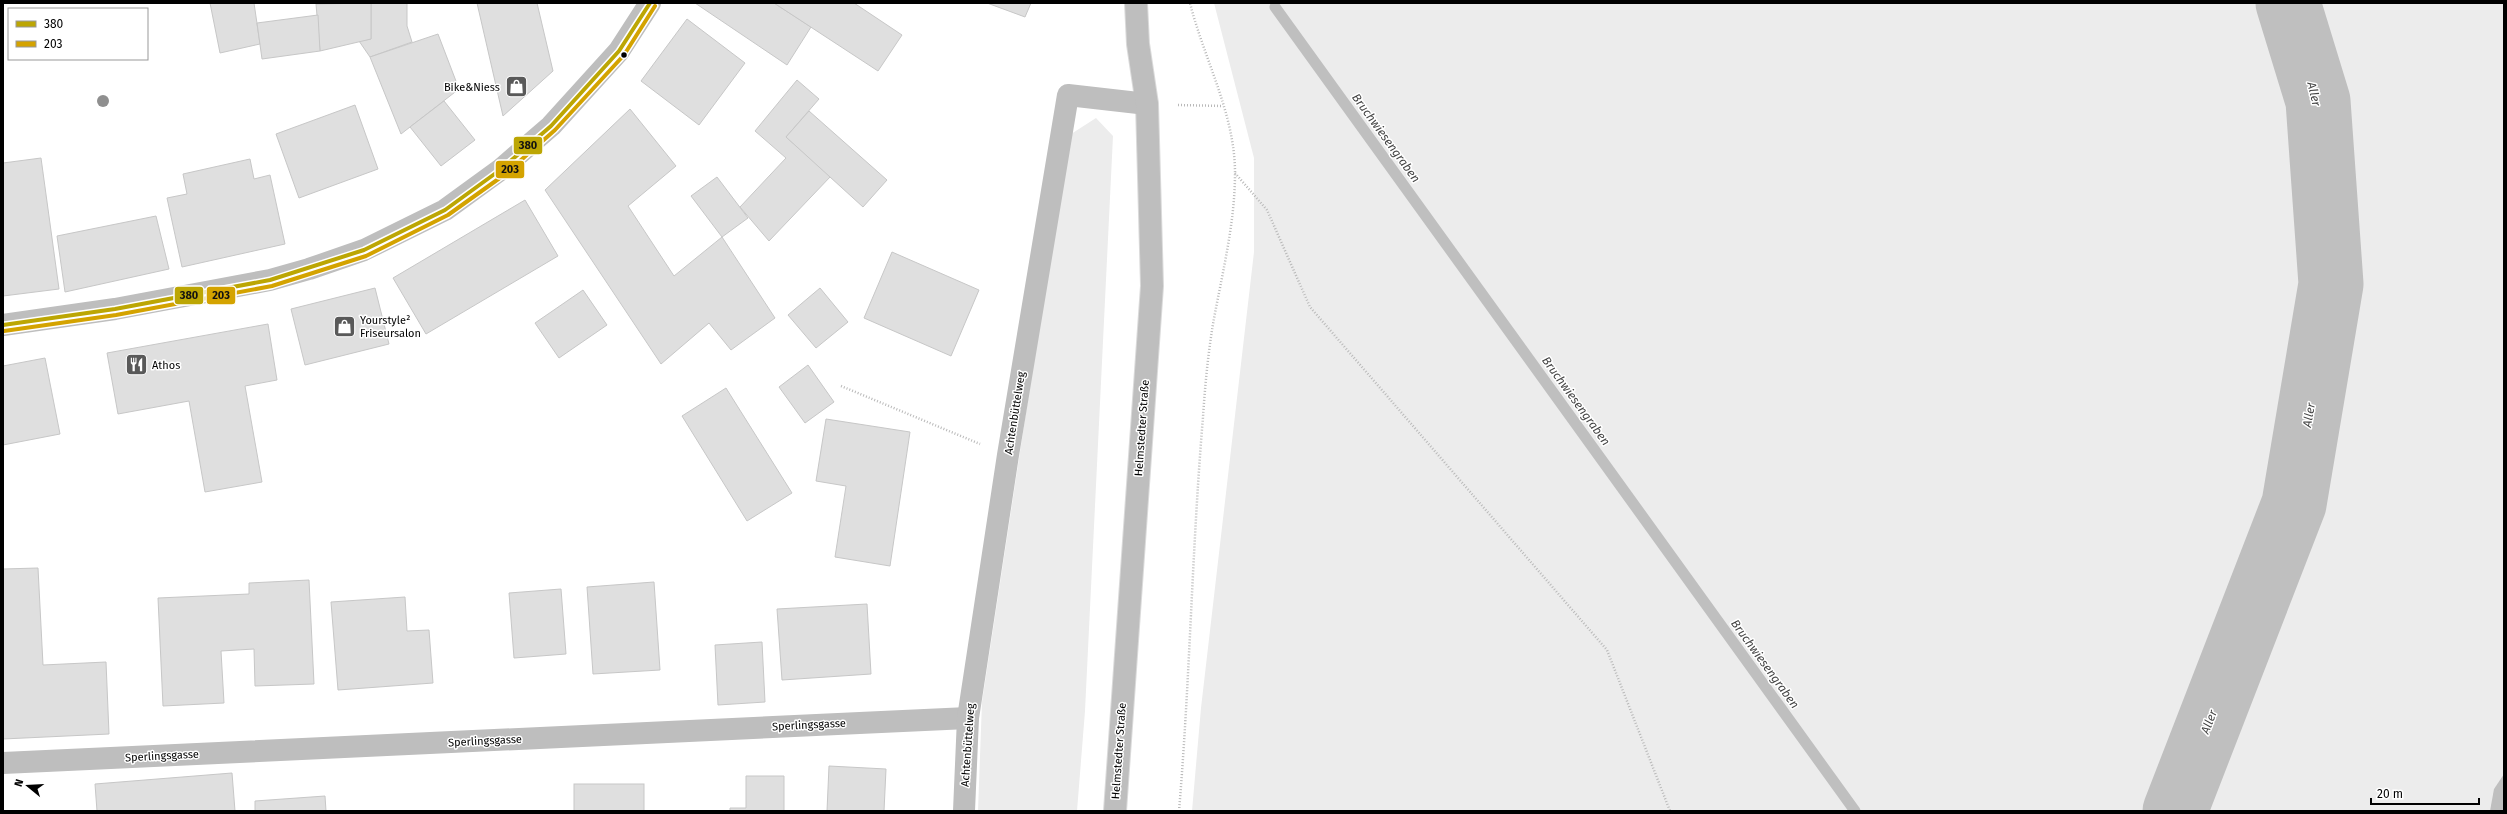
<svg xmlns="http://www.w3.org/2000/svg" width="2507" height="814" font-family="'Fira Sans',sans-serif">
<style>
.green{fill:#ececec}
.water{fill:#bfbfbf}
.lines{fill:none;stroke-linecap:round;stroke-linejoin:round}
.stream{stroke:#bfbfbf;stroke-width:11}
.river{stroke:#bfbfbf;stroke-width:65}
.building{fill:#dfdfdf;stroke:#c7c7c7}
.primary-casing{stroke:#dbdbdb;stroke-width:24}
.path{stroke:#b9b9b9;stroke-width:2.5;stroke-dasharray:1 2;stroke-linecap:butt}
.street{stroke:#bebebe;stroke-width:22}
.primary{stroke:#bebebe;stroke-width:22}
.bus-1-casing{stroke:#fff;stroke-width:7}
.bus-2-casing{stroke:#fff;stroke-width:7}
.bus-1{stroke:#bca604;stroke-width:4}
.bus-2{stroke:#d4a300;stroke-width:4}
.tree{fill:#8f8f8f}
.bus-dot{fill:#000;stroke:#fff;stroke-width:1.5}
.labels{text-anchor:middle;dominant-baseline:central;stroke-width:3;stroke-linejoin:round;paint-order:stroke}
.poi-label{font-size:11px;fill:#000;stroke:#fff;text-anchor:start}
.street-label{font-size:11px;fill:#000;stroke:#fff}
.water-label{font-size:12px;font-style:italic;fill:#444;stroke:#fff}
.line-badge{stroke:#fff;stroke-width:1.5}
.pale-badge-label{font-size:11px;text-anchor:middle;font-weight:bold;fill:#111}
</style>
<rect width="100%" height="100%" fill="#fff"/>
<g class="green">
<polygon points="1214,3 2504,3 2504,811 1192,811 1201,708 1254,252 1254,158"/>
<polygon points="1096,118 1113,136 1085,711 1077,811 978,811 982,702 1068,136"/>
</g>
<polygon class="water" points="2504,774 2504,811 2490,811 2494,789"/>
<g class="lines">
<polyline class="stream" points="1275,7 1855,811"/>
<polyline class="river" points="2175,811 2294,504 2331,284 2318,101 2288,3"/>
</g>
<g class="building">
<polygon points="210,3 254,3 260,44 220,53"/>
<polygon points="371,3 407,3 407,26 412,42 370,57 359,41 371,39"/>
<polygon points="371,3 371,39 320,51 316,4"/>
<polygon points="477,3 537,3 553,71 503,116"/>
<polygon points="695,3 774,3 811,27 787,65"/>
<polygon points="774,3 854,3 902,35 878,71"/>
<polygon points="987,3 1031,3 1025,17"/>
<polygon points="318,15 320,51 262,59 257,23"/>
<polygon points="687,19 745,63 699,125 641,81"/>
<polygon points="438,34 459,89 401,134 370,57"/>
<polygon points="797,80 819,99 786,137 831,176 769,241 740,207 786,158 755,131"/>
<polygon points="444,101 475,140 441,166 410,127"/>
<polygon points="355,105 378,169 299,198 276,134"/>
<polygon points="630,109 676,166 628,206 674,276 722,237 775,318 731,350 709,323 661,364 545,190"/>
<polygon points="809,111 887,180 863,207 786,137"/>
<polygon points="41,158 59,289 3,296 3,163"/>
<polygon points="250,159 254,179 270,175 285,244 182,267 167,198 187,194 183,174"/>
<polygon points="717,177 748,218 722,237 691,196"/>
<polygon points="525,200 558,256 426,334 393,278"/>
<polygon points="156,216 169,269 65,292 57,236"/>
<polygon points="892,252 979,290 951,356 864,318"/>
<polygon points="375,288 389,344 305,365 291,309"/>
<polygon points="820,288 848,322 816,348 788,315"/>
<polygon points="583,290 607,325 559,358 535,323"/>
<polygon points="268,324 277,380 245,386 262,482 205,492 189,401 118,414 107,353"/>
<polygon points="45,358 60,434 3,445 3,366"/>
<polygon points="808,365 834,402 805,423 779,387"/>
<polygon points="726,388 792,493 747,521 682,416"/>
<polygon points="826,419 910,432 890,566 835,557 846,486 816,481"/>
<polygon points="38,568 43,665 106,662 109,734 3,739 3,569"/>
<polygon points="309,580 314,684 255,686 254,649 221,651 224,703 163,706 158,598 249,594 249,583"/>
<polygon points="654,582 660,670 593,674 587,587"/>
<polygon points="561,589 566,654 514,658 509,593"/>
<polygon points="405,597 407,631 429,630 433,683 338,690 331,602"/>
<polygon points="867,604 871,674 782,680 777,609"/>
<polygon points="762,642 765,702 718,705 715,645"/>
<polygon points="829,766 886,769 884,811 827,811"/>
<polygon points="232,773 235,811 97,811 95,784"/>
<polygon points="746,776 784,776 784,811 730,811 730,808 746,808"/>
<rect x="574" y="784" width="70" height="27"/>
<polygon points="325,796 326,811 255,811 255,801"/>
</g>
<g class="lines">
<defs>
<polyline id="primary" points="1115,811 1152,286 1147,104 1138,44 1136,3"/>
</defs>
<use href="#primary" class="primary-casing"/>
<g class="path">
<polyline points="1178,105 1223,106"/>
<polyline points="1235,173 1267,210 1310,307 1607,650 1670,811"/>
<polyline points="841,386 980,444"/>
<path d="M1179,811c11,-131 13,-263 24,-394 2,-31 5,-63 10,-93 9,-50 22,-100 22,-151 0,-59 -31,-114 -45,-170"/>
</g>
<g class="street">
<polyline points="3,325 115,309 270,280 309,269 364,250 445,210 500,170 551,126 619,51 650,3"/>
<polyline points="3,763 968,718"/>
<polyline points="964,811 968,718 1008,455 1068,95 1147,104"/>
</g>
<use href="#primary" class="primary"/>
<defs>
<polyline id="bus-1" points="3,325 115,309 270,280 364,250 445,210 500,170 551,126 619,51 650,3"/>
<polyline id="bus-2" points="4,331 116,315 272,286 366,256 448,215 504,175 555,130 624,55 655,6"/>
</defs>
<use href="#bus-1" class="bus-1-casing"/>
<use href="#bus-2" class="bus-2-casing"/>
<use href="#bus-1" class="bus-1"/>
<use href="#bus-2" class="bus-2"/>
</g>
<circle class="tree" cx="103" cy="101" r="6"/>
<defs>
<symbol id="shop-square" viewBox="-11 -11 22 22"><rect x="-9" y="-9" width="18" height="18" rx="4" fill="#595959" stroke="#fff"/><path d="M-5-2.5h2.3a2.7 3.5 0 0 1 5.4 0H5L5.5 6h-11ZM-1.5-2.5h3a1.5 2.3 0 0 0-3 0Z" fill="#fff"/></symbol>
<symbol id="restaurant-square" viewBox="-11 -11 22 22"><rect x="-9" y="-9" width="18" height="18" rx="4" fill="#595959" stroke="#fff"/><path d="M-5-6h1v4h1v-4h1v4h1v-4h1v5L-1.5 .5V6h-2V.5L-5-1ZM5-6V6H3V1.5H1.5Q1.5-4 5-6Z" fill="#fff"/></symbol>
</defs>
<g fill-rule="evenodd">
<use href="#shop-square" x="504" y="74" width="25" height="25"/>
<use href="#shop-square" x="332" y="314" width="25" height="25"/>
<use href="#restaurant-square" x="124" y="352" width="25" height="25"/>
</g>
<circle class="bus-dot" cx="624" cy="55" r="3.5"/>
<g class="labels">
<g class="poi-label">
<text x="500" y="87" text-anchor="end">Bike&amp;Niess</text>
<text x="360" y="320">Yourstyle²<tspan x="360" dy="13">Friseursalon</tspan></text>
<text x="152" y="365">Athos</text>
</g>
<g class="street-label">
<text transform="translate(1015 413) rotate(-81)">Achtenbüttelweg</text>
<text transform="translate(1142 428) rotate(-86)">Helmstedter Straße</text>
<text transform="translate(809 725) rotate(-3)">Sperlingsgasse</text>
<text transform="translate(485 741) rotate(-3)">Sperlingsgasse</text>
<text transform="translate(968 745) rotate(-86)">Achtenbüttelweg</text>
<text transform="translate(1119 751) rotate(-86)">Helmstedter Straße</text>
<text transform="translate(162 756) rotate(-3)">Sperlingsgasse</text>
</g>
<g class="water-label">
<text transform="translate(2314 94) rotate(77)">Aller</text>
<text transform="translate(1386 138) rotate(54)">Bruchwiesengraben</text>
<text transform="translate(1576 401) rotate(54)">Bruchwiesengraben</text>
<text transform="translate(2309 415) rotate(-80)">Aller</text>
<text transform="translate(1765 664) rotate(54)">Bruchwiesengraben</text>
<text transform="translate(2209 722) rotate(-69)">Aller</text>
</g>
</g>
<g class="line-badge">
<rect x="513" y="136" width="30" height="19" rx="4" fill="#bca604"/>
<rect x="495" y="160" width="30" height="19" rx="4" fill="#d4a300"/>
<rect x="174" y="286" width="30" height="19" rx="4" fill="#bca604"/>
<rect x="206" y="286" width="30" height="19" rx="4" fill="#d4a300"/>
</g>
<g class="pale-badge-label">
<text x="528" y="149">380</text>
<text x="510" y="173">203</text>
<text x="189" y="299">380</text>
<text x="221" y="299">203</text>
</g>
<rect width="2507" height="814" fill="none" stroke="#000000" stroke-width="8"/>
<rect x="8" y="8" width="140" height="52" fill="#ffffff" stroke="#999999"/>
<rect x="16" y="21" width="20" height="6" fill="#bca604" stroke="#999999"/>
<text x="44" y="28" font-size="12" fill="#000000">380</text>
<rect x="16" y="41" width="20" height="6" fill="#d4a300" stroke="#999999"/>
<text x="44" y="48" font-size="12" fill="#000000">203</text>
<g transform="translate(28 786) rotate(288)" stroke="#ffffff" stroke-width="3" paint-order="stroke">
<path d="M0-3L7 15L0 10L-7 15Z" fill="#000000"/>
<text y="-6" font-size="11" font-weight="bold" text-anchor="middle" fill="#000000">N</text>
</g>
<path d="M2371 798v6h108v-6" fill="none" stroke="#000000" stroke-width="2"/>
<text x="2377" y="798" font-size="12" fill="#000000" stroke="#ffffff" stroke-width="3" paint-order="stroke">20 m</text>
</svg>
